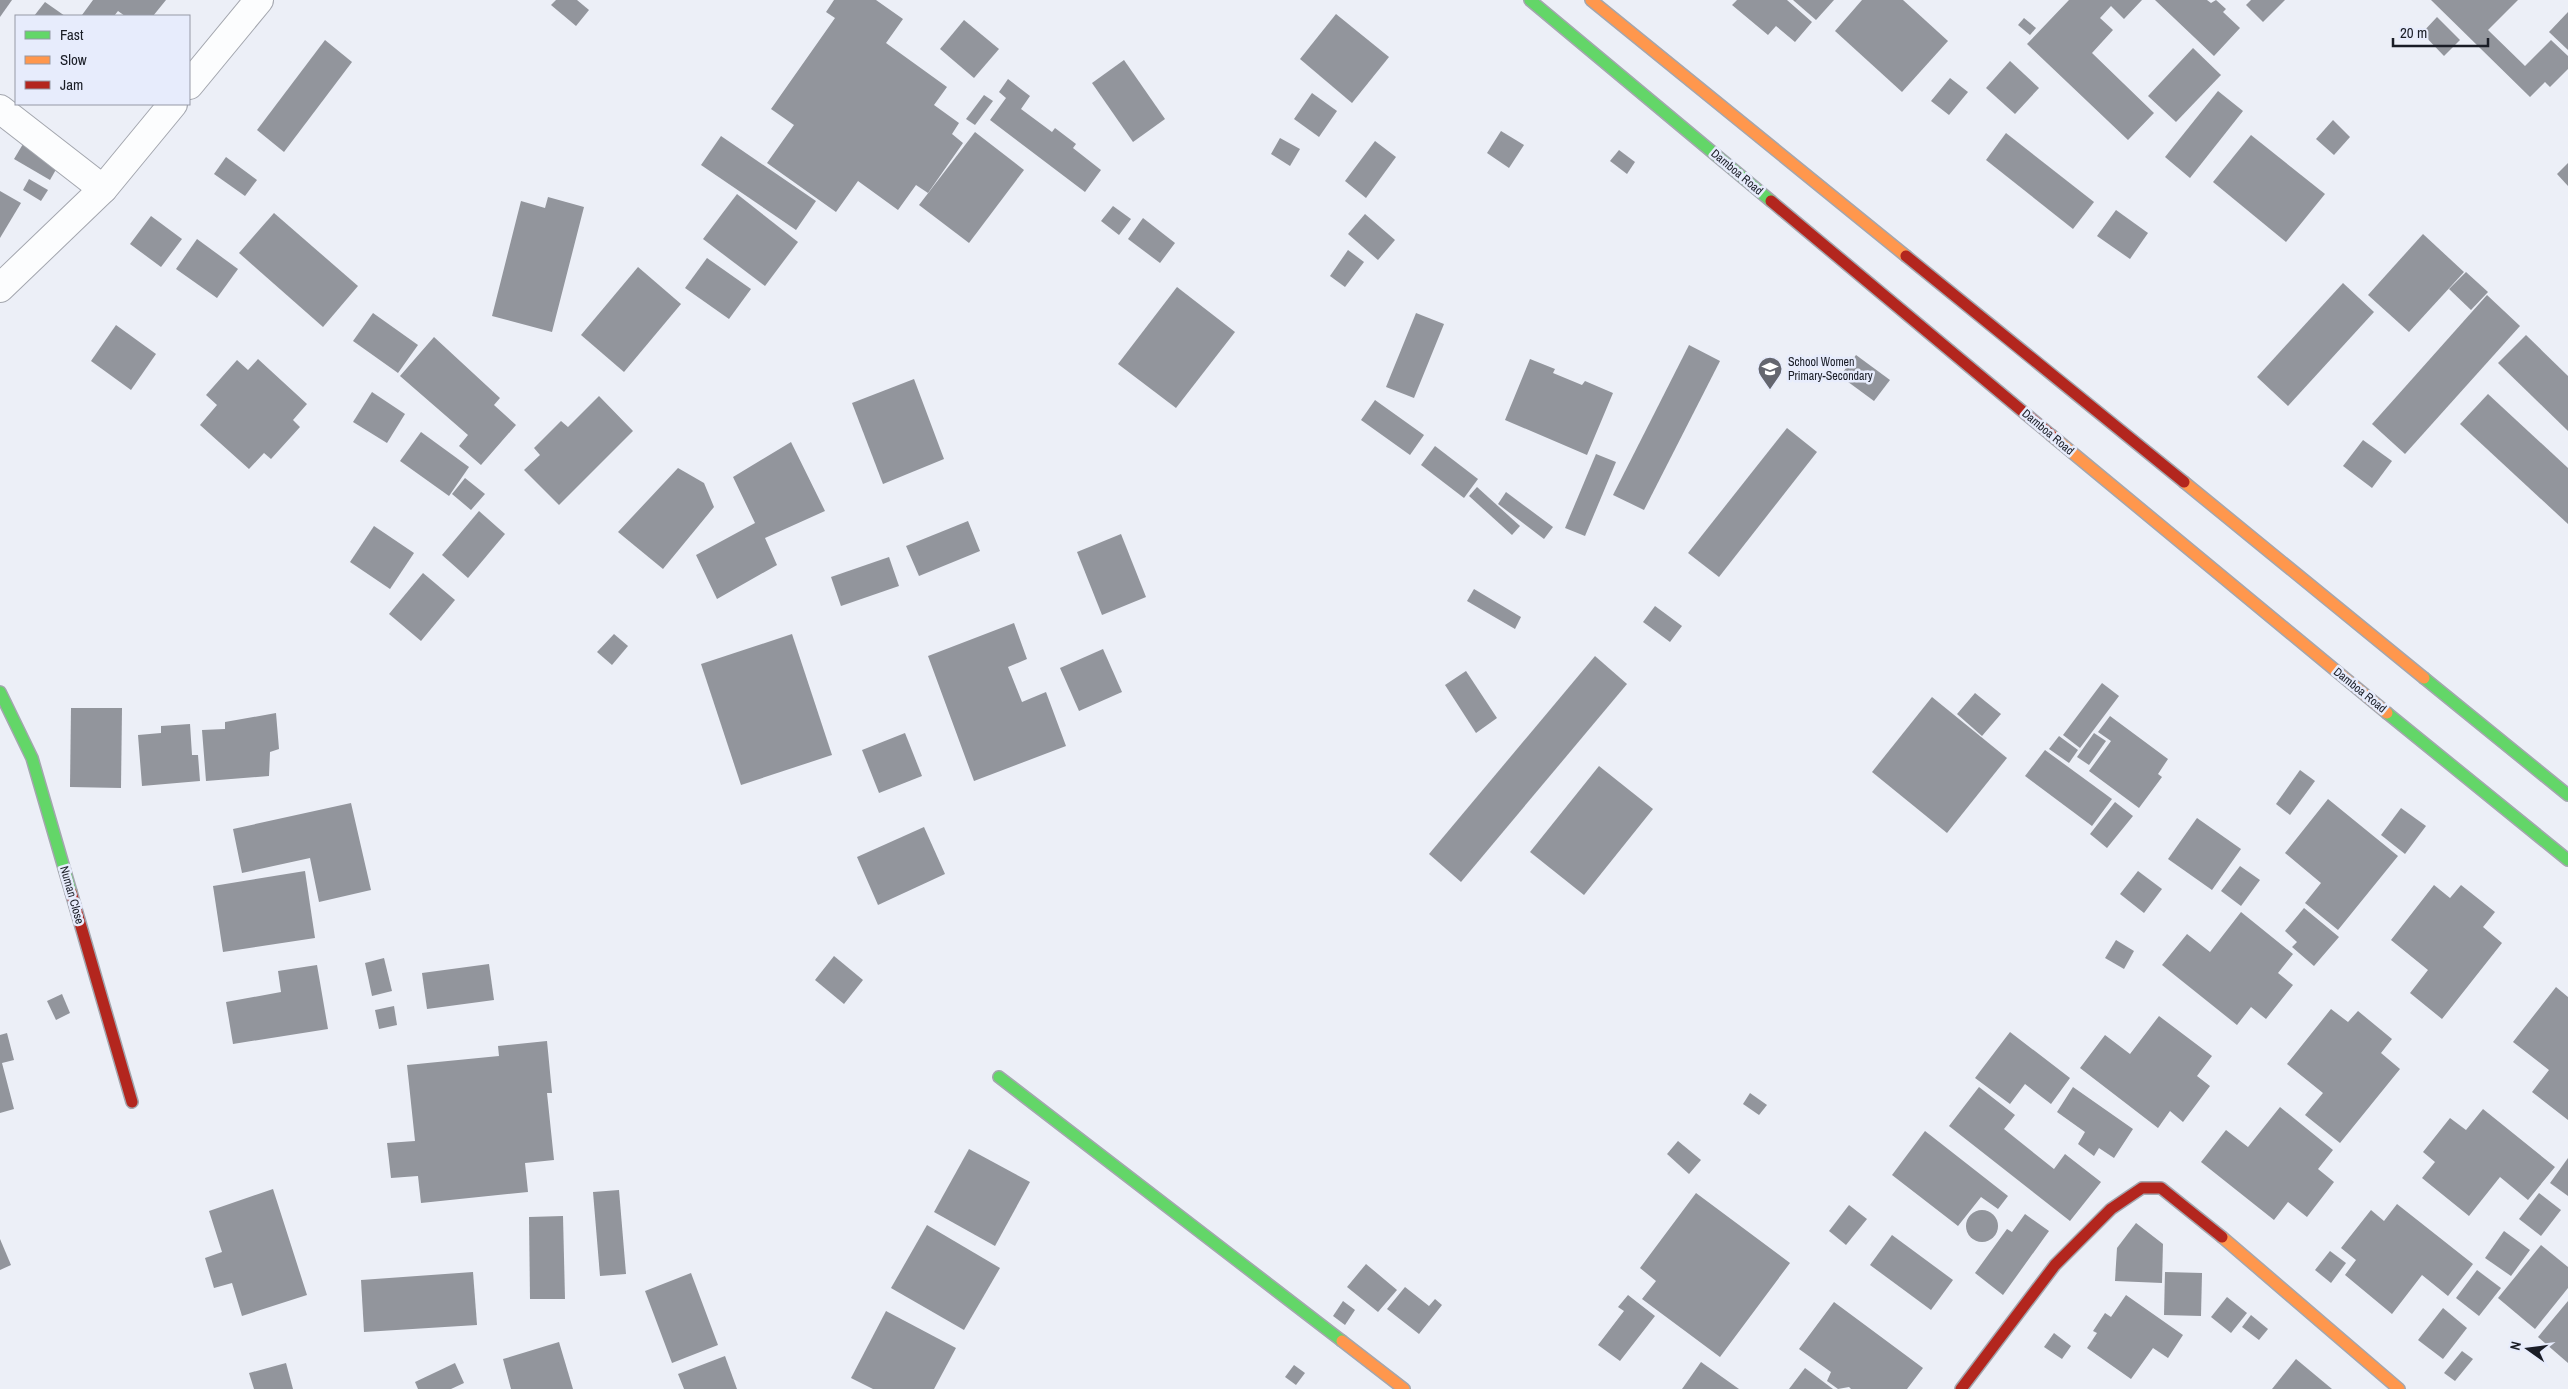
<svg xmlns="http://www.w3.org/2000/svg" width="2568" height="1389" font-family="'Archivo Narrow',sans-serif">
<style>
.building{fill:#92959c}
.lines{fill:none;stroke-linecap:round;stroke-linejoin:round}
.street-casing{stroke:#a3a6ae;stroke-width:30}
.fast-casing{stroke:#a3a6ae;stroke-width:14}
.slow-casing{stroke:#a3a6ae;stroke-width:14}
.jam-casing{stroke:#a3a6ae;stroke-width:14}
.street{stroke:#fcfdfe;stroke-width:28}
.fast{stroke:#63d668;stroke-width:11}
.slow{stroke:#ff974d;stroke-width:11}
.jam{stroke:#b3261e;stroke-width:11}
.labels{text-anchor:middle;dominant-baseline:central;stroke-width:5;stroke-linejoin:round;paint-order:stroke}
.street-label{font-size:12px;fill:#1a1d26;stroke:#e7ecfc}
.poi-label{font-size:12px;fill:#1a1d26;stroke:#e7ecfc;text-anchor:start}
</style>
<rect width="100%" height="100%" fill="#eceff7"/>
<g class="building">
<polygon points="0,0 12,0 0,17"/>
<polygon points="93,0 166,0 153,16 125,16 118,11 114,16 83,16 82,15"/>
<polygon points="556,0 577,0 589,10 576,26 551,5"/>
<polygon points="834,0 876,0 903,19 886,43 947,87 934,105 959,123 952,134 963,143 928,193 916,185 898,210 858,181 836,212 767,163 794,125 771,109 835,18 826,12"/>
<polygon points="1737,0 1787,0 1812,22 1795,42 1776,26 1768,35 1732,5"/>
<polygon points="1793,0 1834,0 1816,20"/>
<polygon points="1862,0 1903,0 1948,41 1902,92 1835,31"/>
<polygon points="2069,0 2142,0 2124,19 2111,6 2100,18 2113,30 2092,53 2154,113 2128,140 2027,44"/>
<polygon points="2155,0 2207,0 2211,3 2216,0 2226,9 2223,12 2240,28 2214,56"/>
<polygon points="2251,0 2285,0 2263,22 2246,5"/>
<polygon points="2431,0 2518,0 2488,30 2525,66 2551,40 2568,56 2568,69 2550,87 2545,82 2530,97"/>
<polygon points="45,2 65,16 34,16"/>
<polygon points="2568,12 2568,50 2549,32"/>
<polygon points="1336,14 1389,57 1352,103 1300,59"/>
<polygon points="2437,17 2460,40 2444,56 2422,33"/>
<polygon points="2024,18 2036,28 2030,35 2018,25"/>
<polygon points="964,20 999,49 974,78 940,49"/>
<polygon points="325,40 352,62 284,152 257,130"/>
<polygon points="2193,48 2221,75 2176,122 2148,96"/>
<polygon points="1124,60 1165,119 1133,142 1092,83"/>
<polygon points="2010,61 2039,88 2015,114 1986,88"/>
<polygon points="1950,78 1968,92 1949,115 1931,101"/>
<polygon points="1008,79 1030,96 1021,109 1052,132 1055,128 1076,144 1073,148 1101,170 1085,192 990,120 1006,98 999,92"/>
<polygon points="2218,91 2243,111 2190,178 2165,157"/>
<polygon points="1312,93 1337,111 1319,137 1294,119"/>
<polygon points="984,95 993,101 975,125 966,119"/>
<polygon points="2333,120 2350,137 2334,155 2316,139"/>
<polygon points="1501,131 1524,145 1509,168 1487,153"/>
<polygon points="975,132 1024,170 969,243 919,205"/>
<polygon points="2006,133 2094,202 2073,229 1986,160"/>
<polygon points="2251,135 2325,194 2286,242 2213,182"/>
<polygon points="721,136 816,201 796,230 701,165"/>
<polygon points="1280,138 1300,149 1290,166 1271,154"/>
<polygon points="1375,141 1396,157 1366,198 1345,181"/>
<polygon points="23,144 58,166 50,180 14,159"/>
<polygon points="1619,150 1635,162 1627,174 1610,161"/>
<polygon points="226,157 257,180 245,196 214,174"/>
<polygon points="2568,163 2568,186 2557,174"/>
<polygon points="29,179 48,190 41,201 23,190"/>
<polygon points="0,191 21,203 0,238"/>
<polygon points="737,194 798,242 765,286 703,239"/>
<polygon points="548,197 584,207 552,332 492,316 521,201 545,208"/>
<polygon points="1113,206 1131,219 1119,235 1101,221"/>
<polygon points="2116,210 2148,233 2130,259 2097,236"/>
<polygon points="274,213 358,286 323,327 239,253"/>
<polygon points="1365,214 1395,240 1378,260 1348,234"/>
<polygon points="151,216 182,239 161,267 130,244"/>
<polygon points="1143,218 1175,243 1160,263 1128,239"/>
<polygon points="2423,234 2464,272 2409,332 2368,295"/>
<polygon points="197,239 238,269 217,298 176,269"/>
<polygon points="1348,250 1364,262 1345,287 1330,276"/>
<polygon points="707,258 751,289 729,319 685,288"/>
<polygon points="638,267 681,304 624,372 581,335"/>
<polygon points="2466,272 2488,292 2471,310 2449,289"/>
<polygon points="2343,283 2374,312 2288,406 2257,377"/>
<polygon points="1177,287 1235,332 1176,408 1118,364"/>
<polygon points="2487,295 2520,326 2405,454 2372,424"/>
<polygon points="373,313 418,345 398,373 353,341"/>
<polygon points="1416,313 1444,324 1414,398 1386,387"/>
<polygon points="116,325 156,354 131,390 91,361"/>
<polygon points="2526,335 2568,376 2568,431 2498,363"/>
<polygon points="434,337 500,398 494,405 516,425 481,465 459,446 468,435 400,376"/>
<polygon points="1689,345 1720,361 1644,510 1613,495"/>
<polygon points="1856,355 1890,380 1874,401 1840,376"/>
<polygon points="258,359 307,404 293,420 300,427 271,459 264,453 249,469 200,425 217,405 206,395 237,360 248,370"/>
<polygon points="1530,359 1555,369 1553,373 1582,385 1585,381 1613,393 1587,455 1505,420"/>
<polygon points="914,379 944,459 883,484 852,403"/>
<polygon points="372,392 405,414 387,443 353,422"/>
<polygon points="2488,394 2568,468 2568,524 2460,424"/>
<polygon points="599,396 633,431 559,505 524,470 540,455 534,448 561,421 568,427"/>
<polygon points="1375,400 1424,435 1410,455 1361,420"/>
<polygon points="1787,428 1817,452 1719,577 1688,553"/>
<polygon points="421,432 469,467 449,496 400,461"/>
<polygon points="2363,440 2392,461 2372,488 2343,466"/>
<polygon points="791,442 825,511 765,538 777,565 717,599 696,555 755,523 733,477"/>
<polygon points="1435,446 1478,479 1464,498 1421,465"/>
<polygon points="1596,454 1616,462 1585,536 1565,528"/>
<polygon points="678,468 704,483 714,507 663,569 618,532"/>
<polygon points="465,478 485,494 471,510 452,494"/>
<polygon points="1477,487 1520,526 1512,535 1469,496"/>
<polygon points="1506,492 1553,527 1544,539 1498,504"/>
<polygon points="479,511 505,534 468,578 442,555"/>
<polygon points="968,521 980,551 919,576 906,546"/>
<polygon points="374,526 414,553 390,589 350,562"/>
<polygon points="1121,534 1146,597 1102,615 1077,552"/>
<polygon points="889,557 899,586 841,606 831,577"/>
<polygon points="423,573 455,600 421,641 389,614"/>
<polygon points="1474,589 1521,617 1515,629 1467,601"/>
<polygon points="1655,606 1682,626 1670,642 1643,622"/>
<polygon points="1014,623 1027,659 1008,667 1022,702 1046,692 1066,746 974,781 928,656"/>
<polygon points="614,634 628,646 612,665 597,652"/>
<polygon points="792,634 832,755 741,785 701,664"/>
<polygon points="1103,649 1122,692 1079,711 1060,668"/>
<polygon points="1595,656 1627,684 1461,882 1429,854"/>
<polygon points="1466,671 1497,718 1476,733 1445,685"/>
<polygon points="2102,683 2119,696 2080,748 2063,735"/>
<polygon points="1975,693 2001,714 1982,736 1957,714"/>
<polygon points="1932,697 2007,758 1947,833 1872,772"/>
<polygon points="71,708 122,708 121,788 70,787"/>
<polygon points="276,713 279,749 270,752 269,776 206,781 202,730 225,729 225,722"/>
<polygon points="2110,716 2168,759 2158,774 2162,777 2139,808 2089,771 2111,741 2098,732"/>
<polygon points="190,724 192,755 198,755 200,781 142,786 138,735 161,733 161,726"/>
<polygon points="905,733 922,776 879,793 862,750"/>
<polygon points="2094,733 2106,741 2089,765 2077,757"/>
<polygon points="2059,736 2078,750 2069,763 2049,749"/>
<polygon points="2045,750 2112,799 2092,826 2025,776"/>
<polygon points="1599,766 1653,809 1584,895 1530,852"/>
<polygon points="2300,770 2315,781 2290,815 2276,804"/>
<polygon points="2328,799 2398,856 2338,930 2305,903 2321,883 2285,853"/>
<polygon points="2115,802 2133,816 2107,848 2090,834"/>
<polygon points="351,803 371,890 319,902 310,858 242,873 233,829"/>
<polygon points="2401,808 2426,826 2405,854 2381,835"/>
<polygon points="2197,818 2241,849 2212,890 2168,859"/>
<polygon points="924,827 945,874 878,905 857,857"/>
<polygon points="2240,866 2260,880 2241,906 2221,891"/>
<polygon points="305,871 315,938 223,952 213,886"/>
<polygon points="2138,871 2162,889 2144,913 2120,894"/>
<polygon points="2434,885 2450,898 2461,885 2495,912 2483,927 2502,943 2442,1019 2410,993 2428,970 2391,940"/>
<polygon points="2304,908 2339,937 2314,966 2292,947 2297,942 2285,931"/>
<polygon points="2241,912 2293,954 2278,973 2293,985 2266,1019 2251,1007 2237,1025 2162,965 2187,934 2210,952"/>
<polygon points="2116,940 2134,951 2124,969 2105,958"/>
<polygon points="834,956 863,980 844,1004 815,980"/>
<polygon points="384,958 392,991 372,996 365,963"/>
<polygon points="489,964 494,1000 427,1009 422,973"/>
<polygon points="317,965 328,1029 233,1044 226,1002 281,992 278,971"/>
<polygon points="2556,987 2568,997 2568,1120 2532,1092 2549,1070 2513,1042"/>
<polygon points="62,994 70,1013 56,1020 47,1001"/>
<polygon points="394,1006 397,1025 379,1029 375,1010"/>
<polygon points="2331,1009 2348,1022 2358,1011 2392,1039 2381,1053 2400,1069 2340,1143 2305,1115 2323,1093 2287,1064"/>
<polygon points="2159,1016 2212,1056 2197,1076 2210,1086 2183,1122 2170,1111 2158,1128 2080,1068 2105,1035 2130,1054"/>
<polygon points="2010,1032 2070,1078 2051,1104 2025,1084 2010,1104 1975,1078"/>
<polygon points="7,1033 14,1060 2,1063 14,1109 0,1113 0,1035"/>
<polygon points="547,1041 552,1093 547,1093 554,1160 525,1163 528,1192 421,1203 418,1176 391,1178 387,1143 415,1141 407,1065 499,1056 498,1046"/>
<polygon points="1979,1087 2015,1115 2004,1129 2054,1169 2065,1154 2101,1182 2070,1221 1949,1126"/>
<polygon points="2073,1087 2133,1129 2114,1158 2099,1148 2094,1156 2078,1144 2085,1132 2057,1112"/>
<polygon points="1750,1093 1767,1105 1759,1115 1743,1104"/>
<polygon points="2280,1107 2333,1150 2318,1169 2334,1182 2307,1217 2288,1202 2274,1220 2201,1162 2226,1130 2248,1147"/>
<polygon points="2483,1109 2555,1167 2528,1200 2500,1177 2469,1216 2422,1178 2435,1162 2423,1152 2450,1118 2466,1130"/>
<polygon points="1925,1131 2008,1196 1998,1209 1981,1197 1958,1226 1892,1175"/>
<polygon points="1678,1141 1701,1160 1689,1174 1667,1154"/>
<polygon points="969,1149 1030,1182 995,1246 934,1212"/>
<polygon points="2568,1158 2568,1196 2550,1183"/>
<polygon points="273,1189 307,1295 242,1316 232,1283 214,1288 205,1258 222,1252 209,1211"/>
<polygon points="619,1190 626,1274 600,1276 593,1192"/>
<polygon points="1696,1193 1790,1263 1720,1357 1642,1299 1656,1281 1640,1268"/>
<polygon points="2539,1193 2561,1210 2541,1236 2519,1219"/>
<polygon points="2397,1204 2473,1264 2448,1296 2422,1275 2392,1314 2345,1275 2356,1260 2341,1248 2371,1210 2384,1221"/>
<polygon points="1849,1205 1867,1219 1846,1245 1829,1231"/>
<circle cx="1982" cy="1226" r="16"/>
<polygon points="2025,1214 2049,1231 2003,1295 1975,1273 2007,1229 2012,1232"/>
<polygon points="563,1216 565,1299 530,1299 529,1217"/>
<polygon points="2136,1223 2163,1244 2162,1283 2115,1281 2117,1248"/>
<polygon points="927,1225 1000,1268 964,1330 891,1288"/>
<polygon points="2504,1231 2530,1250 2511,1276 2485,1258"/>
<polygon points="1892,1235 1953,1280 1931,1310 1870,1265"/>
<polygon points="0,1239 11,1265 0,1270"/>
<polygon points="2541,1245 2568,1267 2568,1288 2535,1329 2498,1298"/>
<polygon points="2330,1251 2346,1263 2331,1283 2315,1270"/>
<polygon points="1366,1264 1397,1290 1378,1312 1347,1287"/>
<polygon points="2477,1270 2501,1288 2479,1316 2456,1298"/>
<polygon points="473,1272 477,1325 364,1332 361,1280"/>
<polygon points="2165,1272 2202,1273 2201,1316 2164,1315"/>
<polygon points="691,1273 718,1345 672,1363 645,1291"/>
<polygon points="1405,1287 1429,1306 1435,1299 1442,1305 1419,1334 1387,1309"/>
<polygon points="1628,1295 1655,1316 1620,1361 1598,1345 1624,1311 1618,1307"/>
<polygon points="2126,1295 2183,1335 2168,1358 2153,1348 2131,1379 2087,1348 2097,1333 2093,1331 2105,1313 2111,1317"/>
<polygon points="2227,1297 2247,1313 2231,1333 2211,1317"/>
<polygon points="1343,1301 1355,1310 1345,1325 1333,1316"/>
<polygon points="2568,1301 2568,1363 2538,1337"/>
<polygon points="1834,1302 1923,1368 1907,1389 1851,1389 1849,1387 1838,1389 1827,1381 1831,1372 1799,1349"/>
<polygon points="2443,1308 2467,1328 2443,1359 2418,1340"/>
<polygon points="886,1311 956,1348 934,1389 873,1389 851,1378"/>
<polygon points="2251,1315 2268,1329 2259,1340 2242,1327"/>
<polygon points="2054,1333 2071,1346 2062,1359 2044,1347"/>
<polygon points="559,1342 573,1389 511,1389 503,1359"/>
<polygon points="2462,1351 2473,1359 2455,1381 2444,1373"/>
<polygon points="725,1356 737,1389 684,1389 678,1374"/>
<polygon points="2296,1359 2332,1389 2272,1389"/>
<polygon points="1701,1362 1739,1389 1682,1389"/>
<polygon points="286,1363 293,1389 254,1389 249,1373"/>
<polygon points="455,1363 464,1383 451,1389 418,1389 415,1382"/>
<polygon points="1294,1365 1305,1373 1296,1385 1285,1377"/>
<polygon points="1805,1368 1833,1389 1789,1389"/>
</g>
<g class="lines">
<defs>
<g id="street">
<polyline points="189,85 259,0"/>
<polyline points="0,109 103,189"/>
<polyline points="0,288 103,189 173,104"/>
</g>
<g id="fast">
<polyline points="1530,0 1771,201"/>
<polyline points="2424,678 2568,795"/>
<polyline points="0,692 32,758 71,892"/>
<polyline points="2387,713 2568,860"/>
<polyline points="999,1077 1342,1341"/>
</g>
<g id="slow">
<polyline points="1591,0 1906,256"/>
<polyline points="2051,435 2387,713"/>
<polyline points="2184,482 2424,678"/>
<polyline points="2222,1237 2399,1389"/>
<polyline points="1342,1341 1404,1389"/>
</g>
<g id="jam">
<polyline points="1771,201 2051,435"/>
<polyline points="1906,256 2184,482"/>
<polyline points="71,892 132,1102"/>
<polyline points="1961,1389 2055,1265 2111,1209 2142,1188 2161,1188 2222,1237"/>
</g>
</defs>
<use href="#street" class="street-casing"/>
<use href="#fast" class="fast-casing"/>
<use href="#slow" class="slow-casing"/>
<use href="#jam" class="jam-casing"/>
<use href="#street" class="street"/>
<use href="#fast" class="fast"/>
<use href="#slow" class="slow"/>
<use href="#jam" class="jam"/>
</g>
<defs>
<symbol id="school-pin" viewBox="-11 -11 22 30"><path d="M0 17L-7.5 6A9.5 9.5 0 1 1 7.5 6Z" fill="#64666f" stroke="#e7ecfc"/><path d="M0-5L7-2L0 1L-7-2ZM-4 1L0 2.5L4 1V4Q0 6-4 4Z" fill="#fff"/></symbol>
</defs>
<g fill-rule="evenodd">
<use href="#school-pin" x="1756" y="355" width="28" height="38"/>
</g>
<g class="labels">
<g class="street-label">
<text transform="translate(1737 172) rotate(40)">Damboa Road</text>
<text transform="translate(2048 432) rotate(40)">Damboa Road</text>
<text transform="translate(2360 690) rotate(39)">Damboa Road</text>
<text transform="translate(72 895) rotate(74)">Numan Close</text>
</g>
<g class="poi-label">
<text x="1788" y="362">School Women<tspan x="1788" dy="14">Primary-Secondary</tspan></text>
</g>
</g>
<rect x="15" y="15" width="175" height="90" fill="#e7ecfc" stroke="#9599a6"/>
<rect x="25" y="31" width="25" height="8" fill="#63d668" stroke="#9599a6"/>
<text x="60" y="40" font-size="15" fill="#1a1d26">Fast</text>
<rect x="25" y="56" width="25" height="8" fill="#ff974d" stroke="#9599a6"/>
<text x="60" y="65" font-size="15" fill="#1a1d26">Slow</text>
<rect x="25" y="81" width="25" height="8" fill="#b3261e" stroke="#9599a6"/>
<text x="60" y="90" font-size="15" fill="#1a1d26">Jam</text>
<g transform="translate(2528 1349) rotate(284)" stroke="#e7ecfc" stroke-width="4" paint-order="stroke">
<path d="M0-4L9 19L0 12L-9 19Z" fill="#1a1d26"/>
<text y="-8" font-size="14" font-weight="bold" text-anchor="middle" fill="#1a1d26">N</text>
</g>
<path d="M2393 38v8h95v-8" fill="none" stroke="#1a1d26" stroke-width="2.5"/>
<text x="2400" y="38" font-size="15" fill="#1a1d26" stroke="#e7ecfc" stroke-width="4" paint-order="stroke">20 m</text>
</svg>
